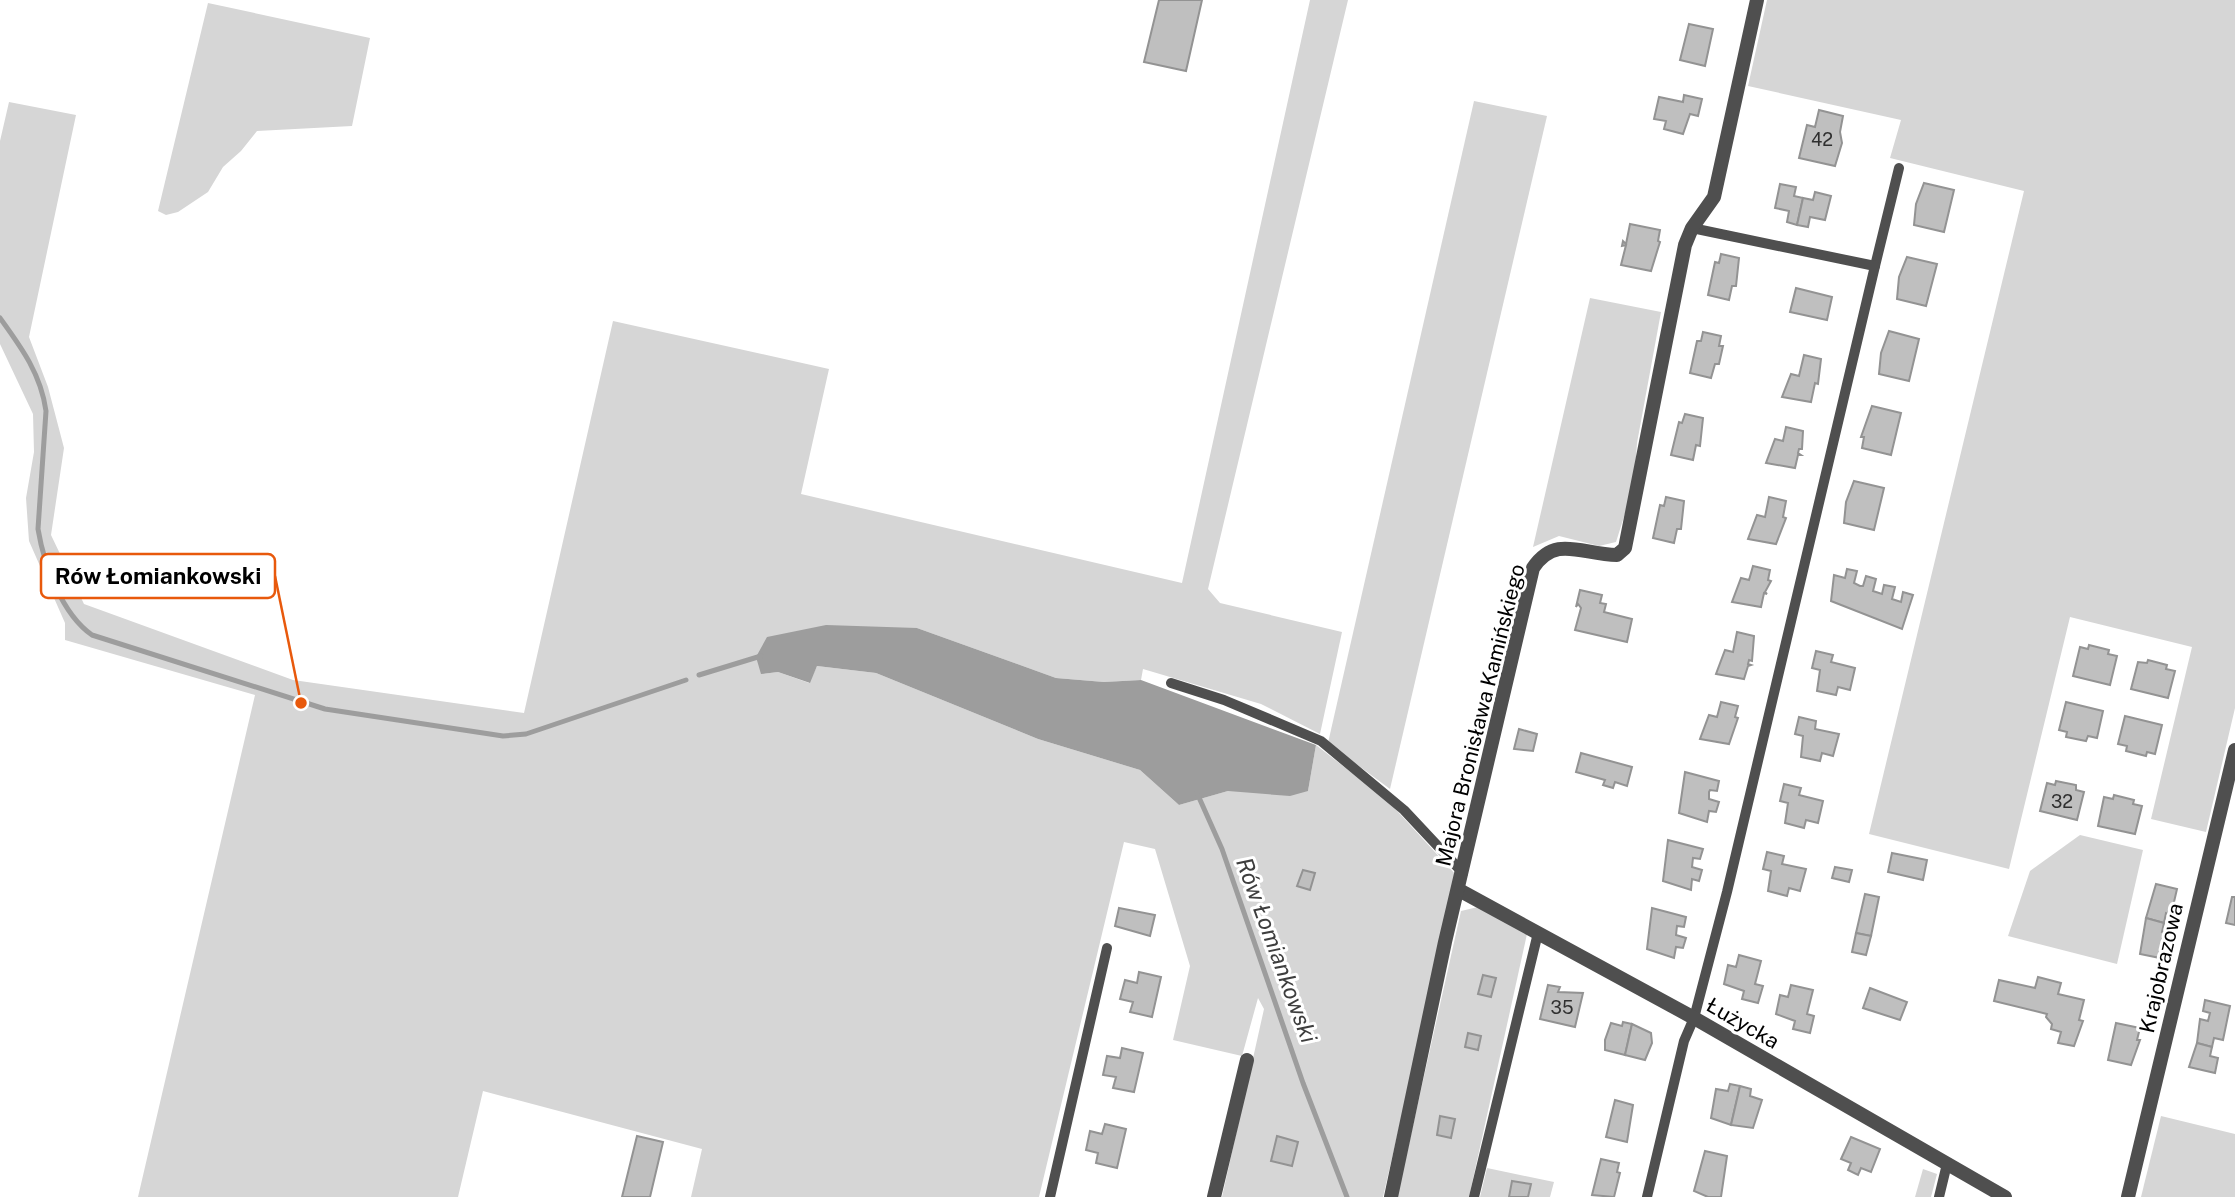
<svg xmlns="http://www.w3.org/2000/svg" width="2235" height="1197" font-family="'Public Sans',sans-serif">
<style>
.green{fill:#d6d6d6}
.water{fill:#9d9d9d}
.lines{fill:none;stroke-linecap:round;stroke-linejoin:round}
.stream{stroke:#9d9d9d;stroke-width:5}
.building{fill:#bfbfbf;stroke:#939393;stroke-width:2}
.service{stroke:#4f4f4f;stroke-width:10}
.minor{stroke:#4f4f4f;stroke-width:14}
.labels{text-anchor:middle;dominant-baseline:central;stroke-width:6;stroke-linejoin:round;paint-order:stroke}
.number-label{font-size:18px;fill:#303030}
.street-label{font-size:21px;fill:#000;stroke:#fff}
.water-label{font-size:23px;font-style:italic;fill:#3e3e3e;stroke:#fff}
.leader{fill:none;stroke:#e8590c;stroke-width:2.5}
.callout-dot{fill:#e8590c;stroke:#fff;stroke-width:2.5}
.callout{fill:#fff;stroke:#e8590c;stroke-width:2.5}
.callout-label{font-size:23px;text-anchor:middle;font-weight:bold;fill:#000}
</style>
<rect width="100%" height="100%" fill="#fff"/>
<g class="green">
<polygon points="1310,0 1348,0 1208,589 1220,603 1342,632 1320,734 1261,704 1143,669 1141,680 1104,682 1056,678 917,628 762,674 778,672 809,683 817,666 876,673 1038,739 1140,770 1179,805 1228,791 1308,791 1316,745 1388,801 1457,876 1383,1197 1222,1197 1264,1009 1258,998 1242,1056 1173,1040 1190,966 1155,849 1124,842 1039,1197 691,1197 702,1149 483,1091 458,1197 138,1197 255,695 65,640 65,623 29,541 26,498 34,452 33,414 0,344 0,141 9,102 76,115 29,337 48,387 64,448 51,535 84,604 293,680 524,713 613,321 829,369 801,494 1182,583"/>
<polygon points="1767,0 2235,0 2235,708 2206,832 2151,819 2192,647 2070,617 2009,869 1869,834 2024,191 1890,158 1901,120 1748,86"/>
<polygon points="208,3 370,38 352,126 257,131 241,151 223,167 208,192 178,212 166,215 158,211"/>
<polygon points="1474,101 1547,116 1390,789 1328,743"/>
<polygon points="1590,298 1661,312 1637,443 1634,485 1616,542 1599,546 1559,536 1533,547"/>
<polygon points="2080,835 2143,850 2117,964 2008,936 2030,871"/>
<polygon points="1478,907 1527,934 1469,1197 1397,1197 1461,911"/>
<polygon points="2161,1116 2235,1134 2235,1197 2141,1197"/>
<polygon points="1487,1168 1554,1182 1550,1197 1480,1197"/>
<polygon points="1923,1169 1937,1174 1931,1197 1915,1197"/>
</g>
<polygon class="water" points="826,625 917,628 1056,678 1104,682 1141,680 1316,745 1308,791 1290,796 1228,791 1179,805 1140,770 1038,739 876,673 817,666 810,683 778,672 761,674 756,657 767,637"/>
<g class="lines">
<g class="stream">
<path d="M0,318c21,29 41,56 46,93l-8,118c6,36 24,85 54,106l233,74 178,27 23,-2 160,-54"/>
<polyline points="699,675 761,656"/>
<polyline points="1197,793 1222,849 1303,1083 1347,1197"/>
</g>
</g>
<g class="building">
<polygon points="1159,0 1202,0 1186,71 1144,62"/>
<polygon points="1689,24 1713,29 1705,66 1680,60"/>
<polygon points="1684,95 1702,99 1698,116 1690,114 1683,134 1664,129 1666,121 1654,119 1659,97 1683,102"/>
<polygon points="1819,110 1843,116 1840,132 1842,143 1835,166 1799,158 1807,125 1815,127"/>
<polygon points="1924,183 1954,190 1944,232 1914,225 1916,204"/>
<polygon points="1780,184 1796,187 1794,196 1803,198 1797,225 1787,222 1789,211 1775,208"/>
<polygon points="1815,192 1831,196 1825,220 1810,217 1808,227 1797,225 1803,198 1813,200"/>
<polygon points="1630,224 1660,230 1658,241 1660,242 1651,271 1621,265 1626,245 1622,246 1623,241 1626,244"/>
<polygon points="1721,254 1739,258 1736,286 1732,286 1729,300 1708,295 1715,262 1719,263"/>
<polygon points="1907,257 1937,264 1926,306 1897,299 1899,277"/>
<polygon points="1796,288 1832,297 1827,320 1790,312"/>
<polygon points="1889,331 1919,339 1909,381 1879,374 1881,353"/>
<polygon points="1703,332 1721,336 1719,346 1723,346 1719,364 1715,364 1711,378 1690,373 1697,341 1701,341"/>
<polygon points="1804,355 1821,359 1818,384 1815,383 1811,402 1782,397 1791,374 1799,376"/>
<polygon points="1872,406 1901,413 1891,455 1862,448 1864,437 1861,437"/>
<polygon points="1685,414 1703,418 1700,446 1696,445 1693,460 1671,455 1679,422 1682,423"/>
<polygon points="1786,427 1803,431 1802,449 1799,449 1798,453 1801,455 1798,455 1795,468 1766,463 1775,439 1783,441"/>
<polygon points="1854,481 1884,488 1874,530 1844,523 1846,502"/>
<polygon points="1666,497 1684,501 1681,529 1677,529 1674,543 1653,538 1660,505 1664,506"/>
<polygon points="1769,497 1786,501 1783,517 1786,518 1776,544 1748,539 1757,515 1765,517"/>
<polygon points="1753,566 1770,570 1768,580 1771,581 1765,592 1767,594 1764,593 1761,607 1732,602 1741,578 1749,580"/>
<polygon points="1847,569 1857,571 1854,583 1860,586 1863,586 1866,576 1876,579 1873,591 1882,594 1884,585 1895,587 1892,599 1901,602 1903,592 1913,595 1902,629 1831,601 1834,575 1845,578"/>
<polygon points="1580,590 1602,595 1600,603 1606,604 1604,612 1632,619 1627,642 1575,630 1581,608 1578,604 1576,607"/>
<polygon points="1737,632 1754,636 1752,661 1749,660 1748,664 1751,665 1748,666 1744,679 1716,674 1725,650 1733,652"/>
<polygon points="2089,645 2109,650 2108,654 2117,656 2110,685 2073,676 2080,647 2088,649"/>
<polygon points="1816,651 1833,655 1831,662 1855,668 1850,690 1838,687 1836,695 1817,691 1820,670 1812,668"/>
<polygon points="2148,660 2167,665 2166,669 2175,671 2168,698 2131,689 2138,662 2147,663"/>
<polygon points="1721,702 1738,706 1735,717 1738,718 1729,744 1700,739 1709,715 1717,717"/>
<polygon points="2066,702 2103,711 2097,738 2088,736 2086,741 2066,737 2067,732 2059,730"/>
<polygon points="2125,716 2162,725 2155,754 2147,752 2146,756 2126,751 2127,746 2118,744"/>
<polygon points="1799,717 1816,721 1815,729 1839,734 1833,756 1822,753 1820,761 1801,757 1803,736 1795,734"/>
<polygon points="1519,729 1537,734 1533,751 1514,749"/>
<polygon points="1581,753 1632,767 1627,786 1615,782 1613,788 1603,785 1605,780 1576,772"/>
<polygon points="1685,772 1719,781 1717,791 1710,790 1709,792 1709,799 1719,802 1716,812 1709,811 1707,822 1679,813"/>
<polygon points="2056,781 2076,785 2076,790 2084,792 2077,820 2040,811 2047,783 2055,785"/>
<polygon points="1784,784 1801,788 1799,795 1823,801 1818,823 1806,820 1804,828 1785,823 1788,803 1780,801"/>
<polygon points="2114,795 2134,800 2133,804 2142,806 2135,834 2098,826 2104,797 2113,799"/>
<polygon points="1668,840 1703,849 1700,859 1693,858 1692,867 1702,870 1699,881 1692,879 1691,890 1663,881"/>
<polygon points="1767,852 1784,856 1782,864 1806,869 1800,891 1789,888 1787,896 1768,891 1771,871 1763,869"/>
<polygon points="1892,853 1927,860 1923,880 1888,872"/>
<polygon points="1835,867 1852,870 1849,882 1832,878"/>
<polygon points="1303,870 1315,873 1310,890 1297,886"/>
<polygon points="2156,884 2177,889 2171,915 2166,913 2164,923 2146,918"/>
<polygon points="1865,894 1879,897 1871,936 1856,933"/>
<polygon points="2232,897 2235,897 2235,925 2226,923"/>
<polygon points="1119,908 1155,915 1150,936 1115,926"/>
<polygon points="1652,908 1686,917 1684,927 1677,926 1676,935 1686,938 1683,948 1676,947 1674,958 1647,949"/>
<polygon points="2146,918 2164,923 2162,932 2166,933 2160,958 2140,954"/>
<polygon points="1856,933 1871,936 1866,955 1852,952"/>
<polygon points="1739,955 1761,961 1755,984 1763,986 1758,1003 1742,999 1744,991 1724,984 1728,965 1736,967"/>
<polygon points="1139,972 1161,977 1152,1017 1130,1012 1133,1002 1120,999 1125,980 1137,983"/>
<polygon points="1483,975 1496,978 1491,997 1478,994"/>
<polygon points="2038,977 2061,983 2058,994 2084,1000 2079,1020 2083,1021 2074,1046 2058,1043 2061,1032 2051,1029 2052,1024 2046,1017 2047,1014 1994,1001 1999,980 2035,988"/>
<polygon points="1548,985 1560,987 1558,992 1583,993 1575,1027 1540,1019"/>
<polygon points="1791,985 1813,990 1807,1014 1814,1016 1810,1033 1793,1029 1795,1021 1776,1014 1780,995 1788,997"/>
<polygon points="1870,988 1907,1002 1900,1020 1863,1008"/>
<polygon points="2205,1000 2230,1006 2223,1040 2214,1038 2212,1047 2197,1043 2200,1019 2208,1021 2210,1013 2203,1011"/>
<polygon points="1623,1022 1632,1024 1625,1055 1605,1050 1605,1040 1611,1023 1622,1026"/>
<polygon points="2116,1023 2140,1028 2137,1040 2140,1040 2131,1065 2108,1060"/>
<polygon points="1632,1024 1651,1033 1652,1043 1645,1060 1625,1055"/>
<polygon points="1468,1033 1481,1036 1478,1050 1465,1047"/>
<polygon points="2197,1043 2212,1047 2210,1056 2218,1058 2215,1073 2189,1067"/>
<polygon points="1122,1048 1143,1053 1134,1092 1113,1088 1116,1077 1103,1075 1107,1056 1120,1058"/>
<polygon points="1730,1084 1740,1086 1731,1125 1711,1118 1716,1089 1728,1091"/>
<polygon points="1740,1086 1751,1089 1750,1096 1762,1100 1753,1128 1731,1125"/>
<polygon points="1615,1100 1633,1105 1627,1142 1606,1137"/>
<polygon points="1440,1116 1455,1119 1451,1138 1437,1135"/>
<polygon points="1105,1124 1126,1129 1117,1168 1096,1163 1098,1153 1086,1150 1090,1131 1102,1134"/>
<polygon points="637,1136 663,1142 650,1197 622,1197"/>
<polygon points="1277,1136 1298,1142 1292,1166 1271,1161"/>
<polygon points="1851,1137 1880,1149 1871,1172 1861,1168 1858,1175 1848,1170 1851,1163 1841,1159"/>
<polygon points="1705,1151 1727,1156 1721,1197 1708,1197 1694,1191"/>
<polygon points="1601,1159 1619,1163 1617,1172 1620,1173 1614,1197 1592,1195"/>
<polygon points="1512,1181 1531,1184 1528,1197 1509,1197"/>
</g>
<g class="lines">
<g class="service">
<polyline points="1875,266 1899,168"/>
<polyline points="1171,683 1224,700 1321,741 1404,810 1463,873"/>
<polyline points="1050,1197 1107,948"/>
<polyline points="1474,1197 1538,933"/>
<polyline points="1647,1197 1684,1041 1694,1018 1727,892 1875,266 1692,228"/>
<polyline points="1939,1197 1947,1164"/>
</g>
<g class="minor">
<polyline points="1459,890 1694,1018 2005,1197"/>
<polyline points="1214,1197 1247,1060"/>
<path d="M1391,1197l54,-255 88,-374c23,-34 49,-13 84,-13l8,-7 60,-303 7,-17 22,-31 43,-197"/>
<polyline points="2128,1197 2235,750"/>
</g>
</g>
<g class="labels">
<g class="number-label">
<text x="1822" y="139">42</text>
<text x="2062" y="801">32</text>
<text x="1562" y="1007">35</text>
</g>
<g class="street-label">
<text transform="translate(1480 715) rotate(-76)">Majora Bronisława Kamińskiego</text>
<text transform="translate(2161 968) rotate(-77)">Krajobrazowa</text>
<text transform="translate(1743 1023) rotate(30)">Łużycka</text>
</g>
<g class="water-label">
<text transform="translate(1277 950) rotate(70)">Rów Łomiankowski</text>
</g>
</g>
<path class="leader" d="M301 703L275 576"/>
<circle class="callout-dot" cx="301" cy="703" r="7"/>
<rect class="callout" x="41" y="554" width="234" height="44" rx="7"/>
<g class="callout-label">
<text x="158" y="584">Rów Łomiankowski</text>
</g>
</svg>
